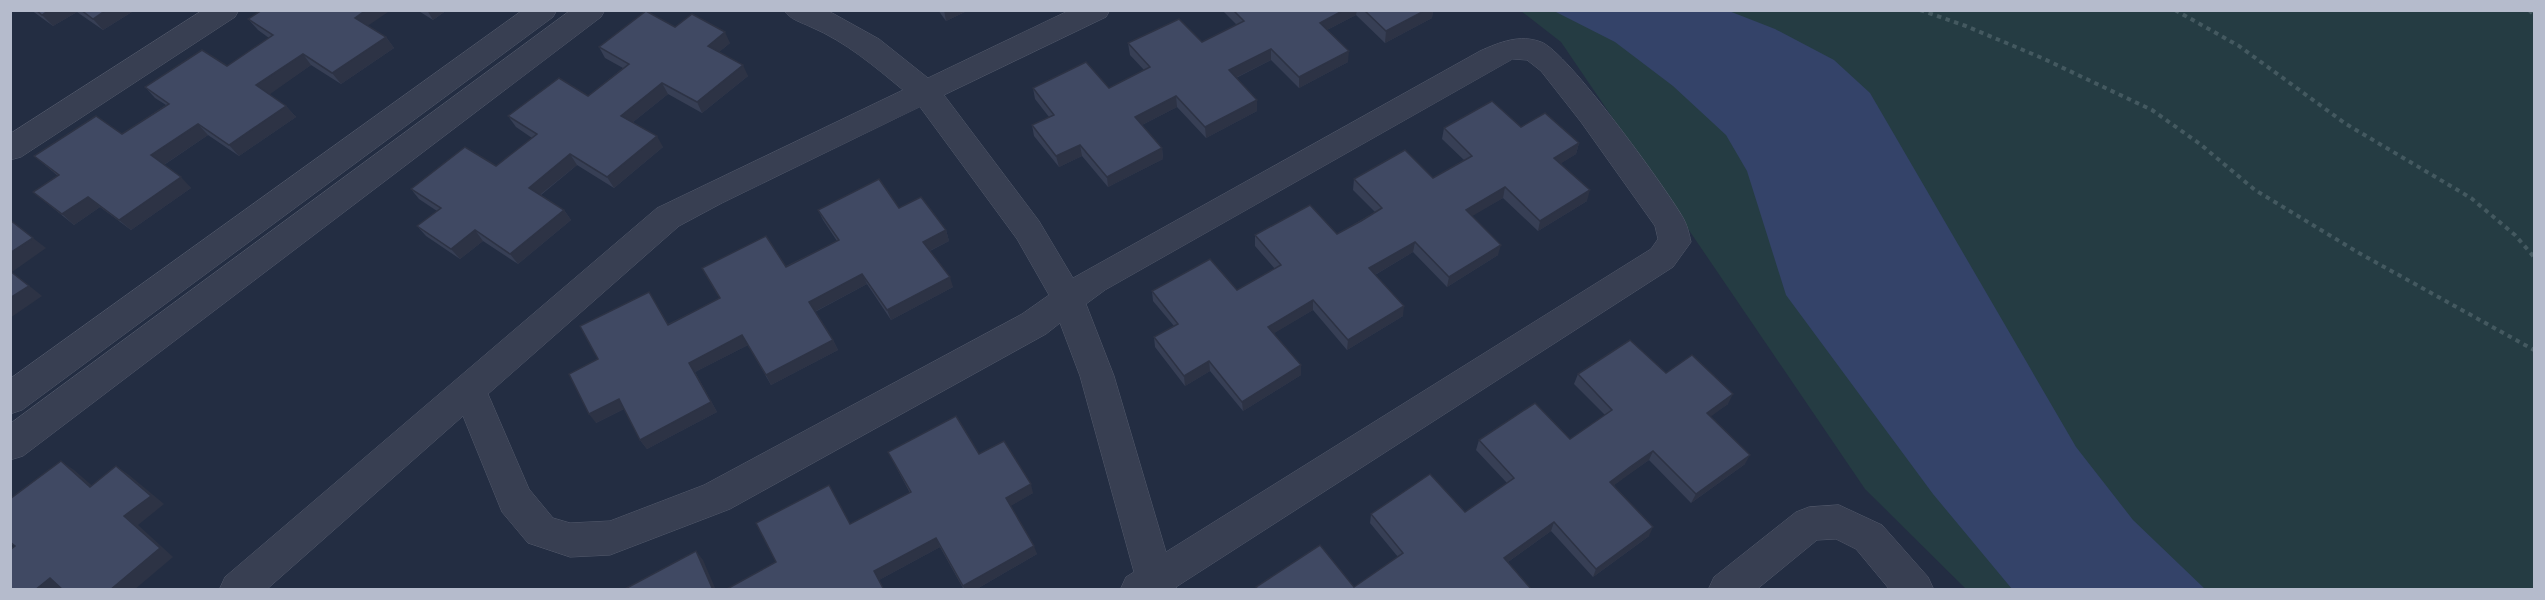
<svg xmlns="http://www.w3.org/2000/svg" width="2545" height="600" font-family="Roboto,sans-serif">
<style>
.green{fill:#253c43}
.water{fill:#344369}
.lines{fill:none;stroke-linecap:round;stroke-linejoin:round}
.street-casing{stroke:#535a6c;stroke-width:1}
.path{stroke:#445960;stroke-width:4;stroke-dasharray:4.5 4.5;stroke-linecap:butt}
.street{fill:#383f52;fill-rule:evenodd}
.wall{fill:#373f55}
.shaded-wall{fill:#2d3345}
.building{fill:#404963;stroke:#2d3345;stroke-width:1.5}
</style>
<rect width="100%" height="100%" fill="#232d42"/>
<polygon class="green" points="1521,11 2534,11 2534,589 1966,589 1865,489 1561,42"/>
<polygon class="water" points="1554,11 1729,11 1775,29 1834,60 1870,93 2076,447 2133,520 2205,589 2012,589 1933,494 1786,295 1747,171 1726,135 1673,86 1615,42"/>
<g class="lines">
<defs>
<g id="street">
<polygon points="203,10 239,10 235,17 21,157 10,160 10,134"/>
<polygon points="523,10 557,10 553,17 22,410 10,414 10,379"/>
<polygon points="571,10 605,10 601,17 23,456 10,460 10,424"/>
<path d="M784,10h42l8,4 45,25 49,39 142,-68h40l-4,7 -162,78 95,126 34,57 407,-227c20,-9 40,-17 61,-9 26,9 124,145 141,174 5,8 7,17 9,26l-18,25 -497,320 1,3h-57l6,-13 8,-5 -54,-196 -20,-53 -14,11 -316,175 -120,46 -40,2 -42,-14 -26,-31 -39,-96 -197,174h-47l6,-13 432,-369 246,-118c-29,-24 -57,-48 -92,-63 -10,-5 -21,-7 -27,-17zM1513,59l14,1 14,11 40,51 74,104 3,13 -7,10 -485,303 -52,-176 -28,-72 19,-14zM920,107l97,132 32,56 -27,19 -318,171 -94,36 -40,2 -17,-5 -24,-29 -41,-95 191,-168 43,-23z"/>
<polygon points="1839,505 1882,525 1928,577 1934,590 1890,590 1856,549 1836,539 1817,540 1756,590 1708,590 1714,577 1796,512 1809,507"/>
</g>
</defs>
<use href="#street" class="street-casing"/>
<g class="path">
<polyline points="1920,10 1966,26 2042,58 2152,110 2200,144 2255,190 2359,253 2534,350"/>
<polyline points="2175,10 2239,46 2346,124 2471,198 2515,235 2534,257"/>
<polyline points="2529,10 2534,15"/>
</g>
<use href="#street" class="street"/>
</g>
<g class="wall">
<polygon points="31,10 135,10 103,30 77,12 53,26"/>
<polygon points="417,10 447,10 433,20"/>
<polygon points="938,10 969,10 946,21"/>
<polygon points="1222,10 1433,10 1432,18 1385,43 1356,15 1327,30 1348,62 1299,88 1271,60 1236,78 1257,100 1257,111 1206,138 1177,107 1142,125 1162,148 1163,159 1108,187 1082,156 1059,167 1034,136 1032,125 1049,117 1035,99 1033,88 1109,88 1144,70 1130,55 1128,43 1202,42 1237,25"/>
<polygon points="248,19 368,26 386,37 394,48 341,84 311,65 269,94 286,106 296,117 239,156 208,135 164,165 191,188 131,230 100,207 74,225 33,192 58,176 34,156 122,134 166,105 155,98 145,87 227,66 269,38 258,30"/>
<polygon points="675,27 730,43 719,52 748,76 702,113 668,94 633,122 663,147 614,188 577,165 541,195 564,210 571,220 518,264 483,241 460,259 426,236 417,226 437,211 419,199 411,189 496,166 532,138 516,127 508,116 588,96 623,68 605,58 599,47"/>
<polygon points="1521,127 1579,143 1576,154 1561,163 1587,201 1538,231 1503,198 1471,216 1498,255 1447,287 1413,252 1375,275 1403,316 1347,350 1313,310 1274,333 1301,375 1243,411 1210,371 1185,386 1155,347 1154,337 1174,326 1153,301 1152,291 1237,290 1275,269 1255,246 1255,235 1337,234 1375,212 1353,190 1354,179 1433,178 1464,160 1442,139 1444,128"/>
<polygon points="899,208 946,230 949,241 930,251 953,287 891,320 867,284 815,312 833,340 838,350 771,385 748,345 695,372 717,412 647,449 640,440 624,409 596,423 598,359 649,292 668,324 837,241 823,220 818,210"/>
<polygon points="1666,373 1728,404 1710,416 1745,464 1691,503 1649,460 1626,476 1614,485 1649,536 1593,577 1551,531 1508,562 1532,590 1256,590 1256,587 1354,587 1398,557 1370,523 1371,514 1465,512 1507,483 1476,450 1479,440 1570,439 1605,415 1574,384 1578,374"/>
<polygon points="888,452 979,454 1033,493 1010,506 1037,554 975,590 964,590 940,547 879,580 850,524 910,493"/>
</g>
<g class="shaded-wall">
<polygon points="49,10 76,10 77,12 53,26 42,15"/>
<polygon points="106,10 135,10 103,30 93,19"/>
<polygon points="366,10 391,10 363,29 355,18"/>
<polygon points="427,10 447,10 433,20"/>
<polygon points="944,10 969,10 946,21"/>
<polygon points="1344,10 1357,10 1356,15 1319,34 1320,23"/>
<polygon points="1426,10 1433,10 1432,18 1385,43 1386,31"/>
<polygon points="725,32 730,43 713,57 708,46"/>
<polygon points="386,37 394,48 341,84 332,73"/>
<polygon points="1271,49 1271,60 1229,81 1229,70"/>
<polygon points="1349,51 1348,62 1299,88 1299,77"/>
<polygon points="303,54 311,65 266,97 256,85"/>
<polygon points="743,65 748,76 702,113 697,102"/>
<polygon points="662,83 668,94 628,126 621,116"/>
<polygon points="1176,96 1177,107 1136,128 1135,117"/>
<polygon points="1257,100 1257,111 1206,138 1205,127"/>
<polygon points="286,106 296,117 239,156 229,145"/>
<polygon points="198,124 208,135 162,166 151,155"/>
<polygon points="657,136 663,147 614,188 607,177"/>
<polygon points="1579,143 1576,154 1552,169 1554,158"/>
<polygon points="1080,145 1082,156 1059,167 1056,156"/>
<polygon points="1162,148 1163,159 1108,187 1107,177"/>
<polygon points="570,154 577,165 536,198 529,188"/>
<polygon points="181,177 191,188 131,230 119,220"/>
<polygon points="1505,187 1503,198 1464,221 1466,210"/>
<polygon points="1590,190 1587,201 1538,231 1540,221"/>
<polygon points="88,197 100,207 74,225 62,214"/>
<polygon points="564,210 571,220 518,264 510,254"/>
<polygon points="475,230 483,241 460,259 451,249"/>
<polygon points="946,230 949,241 927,252 923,242"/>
<polygon points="33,238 46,248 12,272 42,296 10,318 10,253"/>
<polygon points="1415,242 1413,252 1368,279 1369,268"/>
<polygon points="1501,245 1498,255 1447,287 1449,277"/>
<polygon points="862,274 867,284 814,312 809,302"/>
<polygon points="950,277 953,287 891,320 887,310"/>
<polygon points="1313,300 1313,310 1268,337 1268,327"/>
<polygon points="1404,306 1403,316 1347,350 1348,340"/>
<polygon points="742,335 748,345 695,372 717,412 647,449 640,440 689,363"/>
<polygon points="833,340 838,350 771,385 766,375"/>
<polygon points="1209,361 1210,371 1185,386 1184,376"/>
<polygon points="1301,365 1301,375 1243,411 1242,402"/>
<polygon points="1733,394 1728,404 1702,423 1707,413"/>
<polygon points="619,399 626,408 596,423 589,414"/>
<polygon points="1653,451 1649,460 1606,491 1610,482"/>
<polygon points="1750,455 1745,464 1691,503 1696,494"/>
<polygon points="61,461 74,470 104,496 90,487"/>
<polygon points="116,466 129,475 164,504 138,525 173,557 134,590 110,590 124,516"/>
<polygon points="1031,484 1033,493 1009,507 1006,498"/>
<polygon points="1554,522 1551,531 1501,567 1504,558"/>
<polygon points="1653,527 1649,536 1593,577 1596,569"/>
<polygon points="936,538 940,547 879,580 874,571"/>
<polygon points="1034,546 1037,554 975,590 965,590 963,586"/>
<polygon points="696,551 703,560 716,590 713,590"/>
<polygon points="50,578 64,586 60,590 35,590"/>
</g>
<g class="building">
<polygon points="36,10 49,10 42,15"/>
<polygon points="81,10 106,10 93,19"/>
<polygon points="262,10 366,10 355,18 386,37 332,73 303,54 256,85 286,106 229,145 198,124 151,155 181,177 119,220 88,197 62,214 33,192 59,175 34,156 96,116 122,134 169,104 145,87 202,50 227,66 273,35 248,19"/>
<polygon points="1233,10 1344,10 1320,23 1349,51 1299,77 1271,49 1229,70 1257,100 1205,127 1176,96 1135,117 1162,148 1107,177 1080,145 1056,156 1032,125 1054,115 1033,88 1086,62 1109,88 1150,67 1128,43 1179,19 1202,42 1244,21"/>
<polygon points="1364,10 1426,10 1386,31"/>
<polygon points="646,11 675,27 692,14 725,32 708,46 743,65 697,102 662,83 621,116 657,136 607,177 570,154 529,188 564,210 510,254 475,230 451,249 417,226 441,208 411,189 465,147 496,166 537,134 508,116 559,78 588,96 629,64 599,47"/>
<polygon points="1492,101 1521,127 1545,113 1579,143 1554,158 1590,190 1540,221 1505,187 1466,210 1501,245 1449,277 1415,242 1369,268 1404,306 1348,340 1313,300 1268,327 1301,365 1242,402 1209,361 1184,376 1154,337 1178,324 1152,291 1210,259 1237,290 1281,265 1255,235 1310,205 1337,234 1361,221 1382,208 1354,179 1405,150 1433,178 1472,156 1444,128"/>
<polygon points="879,179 899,208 921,197 946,230 923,242 950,277 887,310 862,274 809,302 833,340 766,375 742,335 689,363 711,402 640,440 619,399 589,414 569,374 598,359 580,326 649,292 668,325 720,298 702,268 766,236 786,267 839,240 818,210"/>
<polygon points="10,220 33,238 10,253"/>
<polygon points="10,271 29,286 10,298"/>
<polygon points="1630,340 1666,373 1692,355 1733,394 1707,413 1750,455 1696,494 1653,451 1630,467 1610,482 1653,527 1596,569 1554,522 1504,558 1532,590 1258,590 1256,587 1320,545 1354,587 1403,553 1371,514 1430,474 1465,512 1514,478 1479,440 1535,403 1570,439 1612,410 1578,374"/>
<polygon points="956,416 979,454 1004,441 1031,484 1006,498 1034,546 963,586 936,538 874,571 884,590 725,590 776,562 756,523 829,485 850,524 911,492 888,452"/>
<polygon points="61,461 90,487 116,466 151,496 124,516 160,548 110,590 63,590 50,578 35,590 10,590 10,550 15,546 10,542 10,499"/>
<polygon points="696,551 713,590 623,590"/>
</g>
<rect width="2545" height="600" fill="none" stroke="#b5bbcc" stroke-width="24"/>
</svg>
